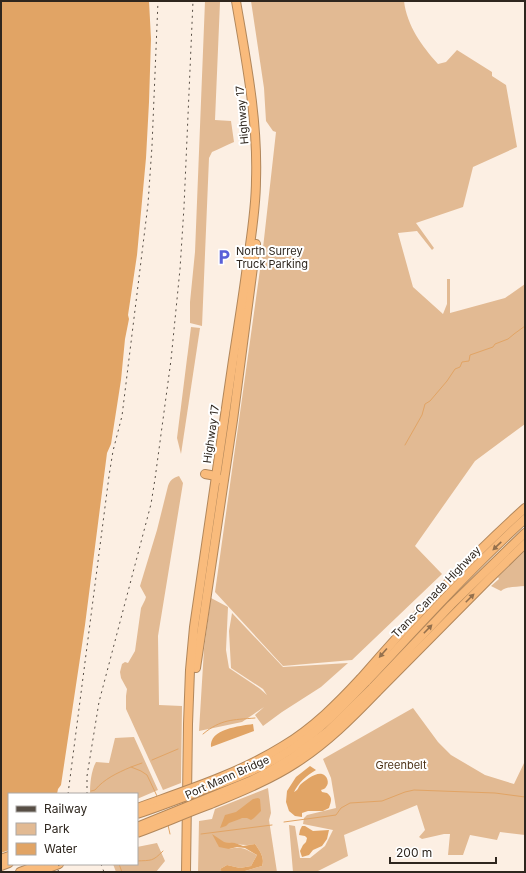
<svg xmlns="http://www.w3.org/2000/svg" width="526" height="873" font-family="Inter,sans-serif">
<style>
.green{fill:#e2ba93}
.water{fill:#e1a465}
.pier{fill:#fcefe3}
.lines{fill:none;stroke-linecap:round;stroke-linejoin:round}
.stream{stroke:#e1a465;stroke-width:1}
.highway-casing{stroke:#b2875b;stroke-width:10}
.highway{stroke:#f9bb7c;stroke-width:8}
.rail{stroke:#574e45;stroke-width:1;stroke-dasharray:2 4;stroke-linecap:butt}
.highway-bridge-casing{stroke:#b2875b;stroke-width:10;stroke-linecap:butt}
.highway-bridge{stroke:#f9bb7c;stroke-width:8}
.oneway{fill:#94704d}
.labels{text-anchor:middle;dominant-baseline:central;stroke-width:4;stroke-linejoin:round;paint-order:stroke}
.street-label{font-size:11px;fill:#2e261e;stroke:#fff}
.poi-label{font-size:11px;fill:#2e261e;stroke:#fff;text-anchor:start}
.park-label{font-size:11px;fill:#4d3318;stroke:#fff}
</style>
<rect width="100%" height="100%" fill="#fcefe3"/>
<g class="green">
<path d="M205,1h14l1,1 -5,118 16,1 3,21c-8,3 -14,7 -22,10l-3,6 -7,168 -12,-3v-21l5,-50z"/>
<path d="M251,1h153c3,25 18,45 34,63l8,-2 11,-12 35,22v4l14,9 11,62 -44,20 -10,40 -47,16 18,25 -2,2 -15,-19 -19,2 15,54 30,27 4,-10v-25h3v34l55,-15 20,-14v140l-50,37 -60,85 27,28 -90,86 -69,6 -68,-74 48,-344 13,-116 -3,-1 -7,-10 -2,-33z"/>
<polygon points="191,327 200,328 181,454 177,438"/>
<path d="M179,476l4,7 -25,153 1,69 23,1 -1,77 -18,7 -37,-81v-13l1,-7 -6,-11 -1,-6 2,-8 3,-2 3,1 7,-12 6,-43 4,-8 1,-3 -6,-11 17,-56 11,-44c2,-6 5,-8 11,-10z"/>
<path d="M525,551v35c-8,1 -18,0 -24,5l-10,-5 8,-7 -1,-2z"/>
<polygon points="211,598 228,607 226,650 229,668 259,688 267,695 263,689 231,668 229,631 232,613 283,667 348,663 321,687 282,712 263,726 255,715 264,707 242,722 199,731 204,649"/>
<polygon points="413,708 438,742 451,755 485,775 514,784 525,761 525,835 500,832 497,840 470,835 463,855 448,855 450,834 444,834 422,839 419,837 425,830 417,805 344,835 348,856 316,872 293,872 289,825 295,826 300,858 310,858 325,846 333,830 303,824 304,818 307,815 336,808 331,778 323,759"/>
<path d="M134,737l24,53 -21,9v-5h-47c0,-10 1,-23 6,-32l13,1 6,-25z"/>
<path d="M268,788l3,25 -2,7 8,52h-38l6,-1 17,-5c3,-8 -2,-15 -7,-22 -10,3 -20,-1 -31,-2l5,7c13,-3 16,0 28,6l-6,11 -11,2 -13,-3 -7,4 2,3h-24l1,-51 13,-2 3,-10z"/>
<polygon points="157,843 165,861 156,872 116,872 113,864 137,864 137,847"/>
</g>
<g class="water">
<polygon points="1,1 149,1 151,39 149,102 146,158 137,255 128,315 129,319 125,339 121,380 111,444 107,453 85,625 61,785 58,789 57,794 9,794 9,864 1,872"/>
<path d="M253,724l1,7 -43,16c-2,-18 29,-21 42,-23z"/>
<path d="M310,766l6,4c-10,6 -17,12 -22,22 4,-2 4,-4 6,-7 4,-4 16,-13 22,-11 5,1 8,9 4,13 -1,2 -3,2 -5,3l1,2 5,1c6,5 4,8 2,15l-6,3h-15l-6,2v4l-7,-1 -6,-5 -3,-9 1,-11 9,-14z"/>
<polygon points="258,798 260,799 261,811 254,818 251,820 247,818 242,818 240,819 229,823 226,826 220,828 225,815 236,812 253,799"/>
<polygon points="302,826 305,826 313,831 329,830 327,839 322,846 313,850 309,855 302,857 300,851 303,845 306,842 307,838 305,836 299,835 300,830"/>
<path d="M212,834l12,8 11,1 8,3 12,-2c5,7 10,14 7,22l-17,5 -23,1 -2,-3 7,-4 13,3 11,-2 6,-11 -12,-7 -8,-1 -8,2 -10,-2z"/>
</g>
<polygon class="pier" points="9,850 9,864 50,864 49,872 1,872 1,853"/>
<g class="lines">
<g class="stream">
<polyline points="405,445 422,415 425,404 430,401 447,381 455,369 460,367 462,362 469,361 470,355 493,347 495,344 508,339 514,334 525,326"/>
<path d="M203,734c18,-15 29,-14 52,-16"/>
<polyline points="152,760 178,749"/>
<polyline points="131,767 142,763"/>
<path d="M91,791l4,-1c9,-11 22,-17 36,-23l10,4 6,4 10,21"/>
<polyline points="284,822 336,815 341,808 350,803 382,801 405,792 414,790 495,793 525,797"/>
<polyline points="168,825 170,834"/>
<polyline points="201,834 272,825"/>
<path d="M137,861c15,-1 15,1 26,-10"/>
<polyline points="119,864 122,872"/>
</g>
<defs>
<g id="highway">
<polyline points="205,474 216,476 219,479"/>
<polyline points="196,668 233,420 256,244"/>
<path d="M361,678c52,-60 105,-117 164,-170"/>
<path d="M366,682c52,-55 103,-112 159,-163"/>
<polyline points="372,688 451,605 525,533"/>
<polyline points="377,692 491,577 525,544"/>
<polyline points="1,859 9,856"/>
<polyline points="1,866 9,863"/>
<polyline points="20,872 41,864"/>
<polyline points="38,872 59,864"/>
<path d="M186,872l2,-148 2,-54 4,-43c13,-89 26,-178 39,-267 5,-32 10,-63 14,-94 4,-29 9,-57 9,-86 2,-60 -10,-120 -20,-179"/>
</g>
</defs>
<use href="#highway" class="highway-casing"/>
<use href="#highway" class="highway"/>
<g class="rail">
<polyline points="68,794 109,476 113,451 122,416 148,204 152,146 158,1"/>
<polyline points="87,794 87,776 99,702 151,504 155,479 171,360 180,269 184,207 193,1"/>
<polyline points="101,864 104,872"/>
<polyline points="58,872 59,864"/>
</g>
<defs>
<g id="highway-bridge">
<path d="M137,808c50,-18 101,-34 146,-62 30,-18 55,-43 78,-68"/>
<path d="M137,814c21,-7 42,-15 63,-23 31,-11 61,-22 89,-40 29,-19 53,-44 77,-69"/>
<polyline points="137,827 250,781 270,771 292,758 327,732 372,688"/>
<path d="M137,833c25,-9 49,-20 74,-29 29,-12 59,-24 85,-41 31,-20 56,-45 81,-71"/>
</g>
</defs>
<use href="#highway-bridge" class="highway-bridge-casing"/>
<use href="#highway-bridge" class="highway-bridge"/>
</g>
<defs><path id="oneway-solid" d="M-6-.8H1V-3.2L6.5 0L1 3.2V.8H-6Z"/></defs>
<g class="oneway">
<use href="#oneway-solid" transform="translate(497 546) rotate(136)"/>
<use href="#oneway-solid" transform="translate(470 598) rotate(-45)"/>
<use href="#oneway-solid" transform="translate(428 629) rotate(-46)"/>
<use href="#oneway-solid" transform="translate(383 653) rotate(131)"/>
</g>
<defs>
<symbol id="parking-bare" viewBox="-9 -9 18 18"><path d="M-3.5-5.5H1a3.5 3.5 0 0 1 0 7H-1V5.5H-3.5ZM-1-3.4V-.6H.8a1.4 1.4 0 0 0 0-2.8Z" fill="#5960d8" stroke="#fff" stroke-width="2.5" paint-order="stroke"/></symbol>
</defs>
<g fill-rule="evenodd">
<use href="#parking-bare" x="213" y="246" width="22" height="22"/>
</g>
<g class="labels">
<g class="street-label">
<text transform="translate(242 115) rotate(-95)">Highway 17</text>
<text transform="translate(211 434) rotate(-82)">Highway 17</text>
<text transform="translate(436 592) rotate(-46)">Trans-Canada Highway</text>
<text transform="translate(227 777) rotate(-24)">Port Mann Bridge</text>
</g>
<g class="poi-label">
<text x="236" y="251">North Surrey<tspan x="236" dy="13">Truck Parking</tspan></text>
</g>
<g class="park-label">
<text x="401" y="765">Greenbelt</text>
</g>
</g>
<rect width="526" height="873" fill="none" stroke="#2e261e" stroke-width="4"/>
<rect x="8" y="793" width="130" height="72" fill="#ffffff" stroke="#aba8a5"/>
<rect x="16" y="806" width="20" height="6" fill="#574e45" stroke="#aba8a5"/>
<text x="44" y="813" font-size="12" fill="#2e261e">Railway</text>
<rect x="16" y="823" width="20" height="12" fill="#e2ba93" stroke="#aba8a5"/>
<text x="44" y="833" font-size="12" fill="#2e261e">Park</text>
<rect x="16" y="843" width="20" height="12" fill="#e1a465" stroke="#aba8a5"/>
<text x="44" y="853" font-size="12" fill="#2e261e">Water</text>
<path d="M390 857v6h106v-6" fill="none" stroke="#2e261e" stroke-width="2"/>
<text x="396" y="857" font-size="12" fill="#2e261e" stroke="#ffffff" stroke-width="3" paint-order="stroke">200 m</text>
</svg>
